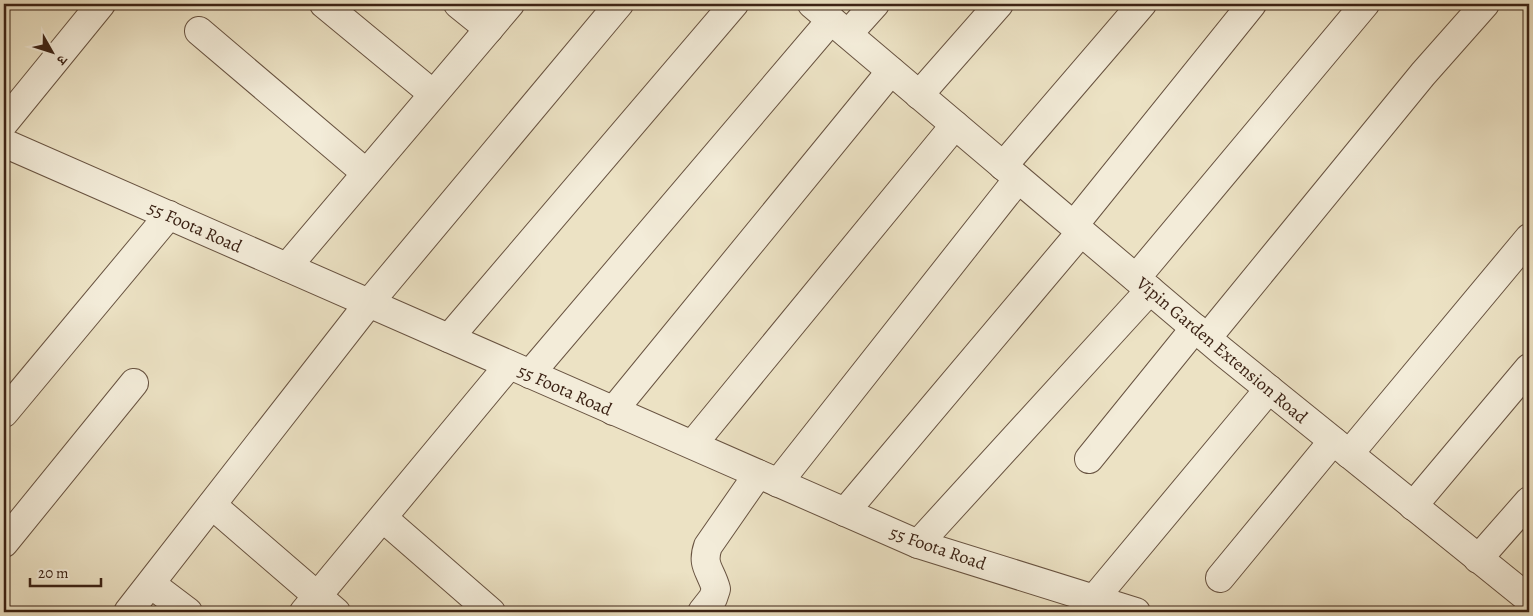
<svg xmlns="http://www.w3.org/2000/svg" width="1533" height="616" font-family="Alegreya,'Noto Serif Devanagari',serif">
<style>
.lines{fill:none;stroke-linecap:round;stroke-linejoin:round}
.minor-casing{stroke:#685341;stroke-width:30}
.minor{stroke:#f3ecd9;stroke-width:28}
.labels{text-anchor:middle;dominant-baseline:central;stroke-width:5;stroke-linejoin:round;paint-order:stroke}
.street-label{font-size:18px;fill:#3c2315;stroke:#f3ecd9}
</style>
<rect width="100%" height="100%" fill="#ece2c4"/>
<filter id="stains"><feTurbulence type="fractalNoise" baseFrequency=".004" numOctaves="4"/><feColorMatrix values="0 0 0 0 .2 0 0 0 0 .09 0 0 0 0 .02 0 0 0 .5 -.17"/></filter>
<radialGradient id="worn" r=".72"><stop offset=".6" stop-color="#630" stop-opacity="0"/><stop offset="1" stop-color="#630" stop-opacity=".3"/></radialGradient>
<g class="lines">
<defs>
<g id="minor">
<polyline points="324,4 433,94"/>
<polyline points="458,4 489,29"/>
<polyline points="812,4 1223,352 1529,599"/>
<polyline points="199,31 366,173"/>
<polyline points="848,34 875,4"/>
<polyline points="919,95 999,4"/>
<polyline points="4,123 101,4"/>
<polyline points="4,143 918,544 1136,612"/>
<polyline points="1003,166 1142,4"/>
<polyline points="1074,225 1252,4"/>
<polyline points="287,267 510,4"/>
<polyline points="1136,278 1365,4"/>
<polyline points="449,338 734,4"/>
<polyline points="1207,338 1423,74 1485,4"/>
<polyline points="530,374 831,20"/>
<polyline points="613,411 891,71"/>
<polyline points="4,413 169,215"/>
<polyline points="693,444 955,125"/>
<polyline points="1349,454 1529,238"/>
<polyline points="1089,459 1195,328"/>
<polyline points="778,483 1018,179"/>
<polyline points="212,505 336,612"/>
<polyline points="1413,506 1529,368"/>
<polyline points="845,512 1081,232"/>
<polyline points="383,518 491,612"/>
<polyline points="4,543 134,383"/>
<polyline points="918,544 1150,290"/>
<polyline points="1478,559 1529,501"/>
<polyline points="1220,578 1333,441"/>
<polyline points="151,584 188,612"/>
<polyline points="1094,599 1269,389"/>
<polyline points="128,612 369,303 619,4"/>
<polyline points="304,612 509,365"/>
<path d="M702,612l11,-14 3,-9c-5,-19 -15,-23 -8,-43l50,-72"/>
</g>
</defs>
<use href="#minor" class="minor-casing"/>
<use href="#minor" class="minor"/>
</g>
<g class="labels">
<g class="street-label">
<text transform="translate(195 227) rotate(24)">55 Foota Road</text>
<text transform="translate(1222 350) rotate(40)">Vipin Garden Extension Road</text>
<text transform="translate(565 390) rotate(24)">55 Foota Road</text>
<text transform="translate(938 548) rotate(19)">55 Foota Road</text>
</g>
</g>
<rect width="1533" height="616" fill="none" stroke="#ece2c4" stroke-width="20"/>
<rect x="5" y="5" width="1523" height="606" fill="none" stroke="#3c2315" stroke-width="2.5"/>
<rect x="10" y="10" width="1513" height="596" fill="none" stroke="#3c2315"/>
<g transform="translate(52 52) rotate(129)" stroke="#f3ecd9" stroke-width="4" paint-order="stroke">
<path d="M0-4L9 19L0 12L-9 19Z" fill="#3c2315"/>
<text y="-8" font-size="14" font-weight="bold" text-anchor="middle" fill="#3c2315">उ</text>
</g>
<path d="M30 578v8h71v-8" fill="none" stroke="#3c2315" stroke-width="2.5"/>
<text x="38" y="578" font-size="15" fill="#3c2315" stroke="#f3ecd9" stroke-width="4" paint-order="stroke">20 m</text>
<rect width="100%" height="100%" filter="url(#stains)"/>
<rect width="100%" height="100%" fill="url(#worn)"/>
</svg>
